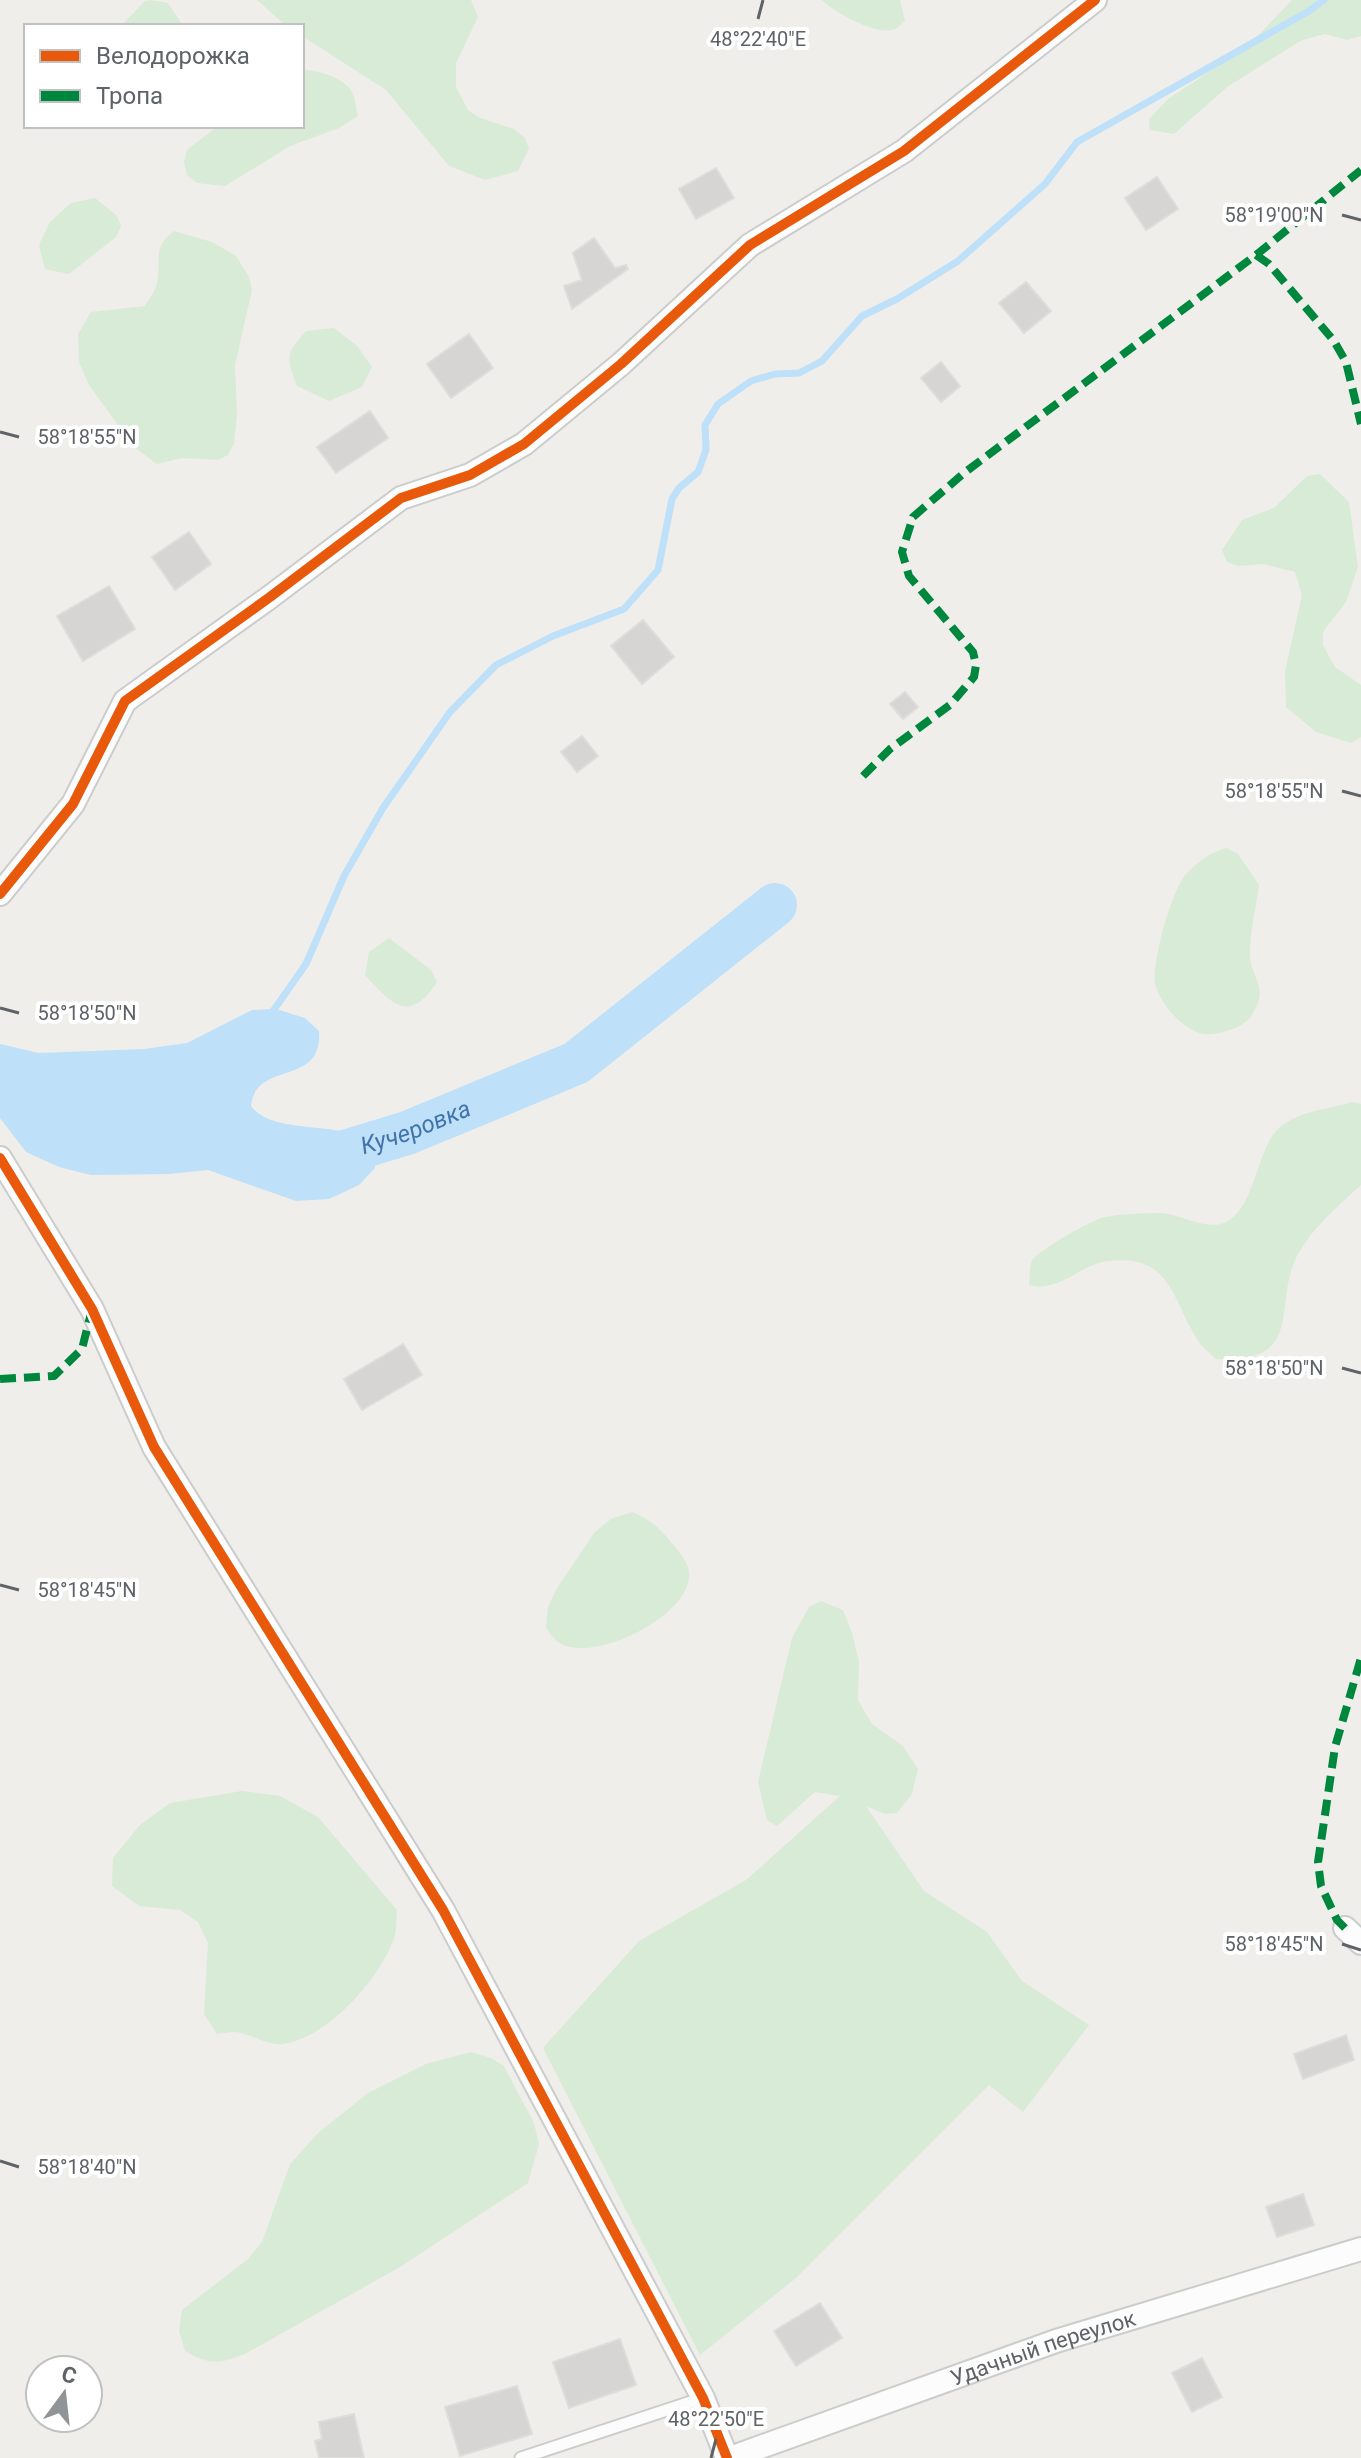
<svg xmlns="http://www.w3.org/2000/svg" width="1361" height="2458" font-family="Roboto,sans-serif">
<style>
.green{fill:#d8ebd6}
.water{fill:#bfe0f9}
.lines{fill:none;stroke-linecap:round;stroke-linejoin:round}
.stream{stroke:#bfe0f9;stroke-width:7}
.river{stroke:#bfe0f9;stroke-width:44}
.building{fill:#d6d5d3;stroke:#deddd9;stroke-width:2}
.lane-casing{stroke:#cbcccc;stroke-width:15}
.street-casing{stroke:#cbcccc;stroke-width:26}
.lane{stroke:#fdfcfc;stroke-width:11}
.street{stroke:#fdfcfc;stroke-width:22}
.quiet{stroke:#00873e;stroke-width:8;stroke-dasharray:16 8;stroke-linecap:butt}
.cycleway-casing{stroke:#fff;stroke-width:15}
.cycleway{stroke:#e8590c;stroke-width:10}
.ticks{fill:none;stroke:#5f6368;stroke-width:3}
.labels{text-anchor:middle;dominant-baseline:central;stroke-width:8;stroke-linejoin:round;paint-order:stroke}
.street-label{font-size:22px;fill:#5f6368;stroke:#fff}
.water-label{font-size:24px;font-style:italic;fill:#4174aa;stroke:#fff}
.ticks-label{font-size:20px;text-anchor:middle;fill:#5f6368;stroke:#fff;stroke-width:8;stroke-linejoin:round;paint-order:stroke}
</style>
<rect width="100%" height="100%" fill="#efeeea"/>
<g class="green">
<polygon points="151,0 168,3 183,26 121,26 145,1"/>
<polygon points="257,0 471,0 478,17 456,63 456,87 468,110 478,117 514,129 525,138 529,149 518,171 485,180 449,166 386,90 302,36 302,26 286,26"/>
<path d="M822,0h78l5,20c-2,2 -7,8 -10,9 -17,8 -61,-17 -73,-29z"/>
<polygon points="1292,0 1361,0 1361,36 1347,40 1325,34 1302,40 1227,87 1174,134 1150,130 1149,119 1168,99 1247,47"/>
<path d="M302,69c16,2 38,7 49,21 4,7 5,18 7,26l-19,12 -49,18 -65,40 -28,-3 -10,-8 -3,-13 3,-12 31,-24h84z"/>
<polygon points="95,198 117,216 121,226 116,237 69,274 45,269 39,245 50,222 71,203"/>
<path d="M174,231l38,11 24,14 13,21 3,13 -17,75 2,50 -3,28 -6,12 -10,5 -36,-2 -25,6 -23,-17 -45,-62 -10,-23 -1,-28 13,-22 54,-6c4,-7 10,-15 12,-23 5,-24 -6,-34 17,-52z"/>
<path d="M334,328l23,18 15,21 -10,20 -33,14 -32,-15c-11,-29 -12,-32 9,-55z"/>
<polygon points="1320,474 1349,502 1358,567 1346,602 1323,632 1323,645 1335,667 1361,685 1361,737 1351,743 1316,732 1286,707 1285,671 1302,595 1295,572 1263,564 1238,566 1227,562 1222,550 1242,520 1274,508 1307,476"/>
<path d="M1227,848l11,6 21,31c-3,23 -10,50 -9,73 1,13 13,28 9,41 -5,18 -13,26 -32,32 -8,2 -15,4 -24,3 -20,-4 -44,-31 -48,-51 -3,-21 17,-95 32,-110 11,-11 25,-22 40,-25z"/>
<path d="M389,938l42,32 6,12c-28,43 -45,22 -72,-7l4,-23z"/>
<path d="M1352,1102l9,2v81c-23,21 -47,41 -63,69 -27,49 10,110 -82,105 -5,-5 -13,-11 -17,-17 -28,-42 -26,-88 -91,-81 -28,3 -48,32 -79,24 1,-7 0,-18 3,-24 5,-10 61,-42 73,-44 17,-3 37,-4 55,-4 18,1 36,12 54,12 41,-1 40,-75 65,-97 21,-18 48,-18 73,-26z"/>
<path d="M632,1512c17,7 26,14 38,29 7,8 18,20 19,31 5,43 -98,94 -131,70 -5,-4 -9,-10 -12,-14l2,-21 9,-19 38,-56 16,-13z"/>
<polygon points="821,1601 843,1610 852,1633 859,1662 858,1700 872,1724 903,1746 918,1769 912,1794 897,1813 885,1814 866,1806 924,1891 987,1932 1022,1981 1089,2025 1023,2112 989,2085 796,2278 700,2355 543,2048 639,1941 746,1880 840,1796 815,1792 777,1826 767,1820 758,1782 792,1638 809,1607"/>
<path d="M242,1791l38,5 38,21 79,93c-1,8 0,17 -2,25 -12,41 -67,103 -112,109 -17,2 -32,-11 -48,-12 -6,0 -12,1 -18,2l-13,-20 4,-71 -10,-21 -18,-12 -41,-4 -27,-20 1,-28 27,-33 30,-22z"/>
<path d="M471,2052l20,6 13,8 30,57 5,21 -11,39 -128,84 -155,87c-26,10 -36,11 -60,-3l-6,-20 3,-21 66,-51 14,-17 28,-78 28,-31 50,-40 58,-29z"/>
</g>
<path class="water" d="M276,1009l29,9 14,13c4,57 -63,28 -68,75 22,31 96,13 119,38 6,6 5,17 5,24l-16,17 -30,14 -33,2 -88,-31 -39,4 -78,1 -32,-8 -33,-15 -26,-34v-74l39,9 105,-4 43,-6 65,-33z"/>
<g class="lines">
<polyline class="stream" points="271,1014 306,964 344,876 383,808 450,712 496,665 553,636 624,609 658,570 672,499 679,488 698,472 706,450 705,425 718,404 751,381 775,374 799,373 822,361 862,316 897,299 958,261 1045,184 1077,142 1309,11 1324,0"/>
<path class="river" id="s1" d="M315,1161l92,-28 169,-70 199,-158"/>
</g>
<g class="building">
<polygon points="716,168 734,198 696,219 679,189"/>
<polygon points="1157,177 1178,209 1146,230 1125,198"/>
<polygon points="594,238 615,268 626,265 628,269 572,309 564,286 582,280 573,253"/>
<polygon points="1026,282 1051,311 1024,333 999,303"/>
<polygon points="469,334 493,368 451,398 427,364"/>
<polygon points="941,362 960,386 941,402 921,378"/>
<polygon points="370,411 388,438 336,473 317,447"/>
<polygon points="189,532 211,564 175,590 152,557"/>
<polygon points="109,586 135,629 83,661 57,616"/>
<polygon points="643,620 674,657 642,684 611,646"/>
<polygon points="905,692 918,707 903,719 890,704"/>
<polygon points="582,736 598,756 577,772 561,752"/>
<polygon points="403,1344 422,1375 362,1410 344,1379"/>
<polygon points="1346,2035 1354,2060 1303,2079 1294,2054"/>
<polygon points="1303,2194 1314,2225 1277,2237 1266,2207"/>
<polygon points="820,2303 842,2338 796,2366 774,2331"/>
<polygon points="620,2339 636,2385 569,2408 553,2362"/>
<polygon points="1202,2358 1222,2397 1192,2412 1172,2373"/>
<polygon points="517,2386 532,2434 460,2456 445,2407"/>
<polygon points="354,2414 364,2458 319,2458 315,2441 322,2439 319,2422"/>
</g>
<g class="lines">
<defs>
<polyline id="lane" points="521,2458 703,2398"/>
<g id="street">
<polyline points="0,894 73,804 125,701 270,597 401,498 470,475 524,444 621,364 750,245 904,151 1095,0"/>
<polyline points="0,1158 92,1309 154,1447 443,1910 703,2398 727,2458"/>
<polyline points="1345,1928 1361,1943"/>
<path id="s2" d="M730,2458l326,-117 305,-92"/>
</g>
</defs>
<use href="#lane" class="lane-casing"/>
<use href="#street" class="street-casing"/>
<use href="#lane" class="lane"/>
<use href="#street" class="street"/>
<g class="quiet">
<polyline points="1256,255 1269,264 1334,341 1346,362 1361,424"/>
<polyline points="863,776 890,749 950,705 974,677 976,665 973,652 909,576 902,552 913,517 964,473 1256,255 1361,170"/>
<polyline points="0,1379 54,1376 82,1349 92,1309"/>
<polyline points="1345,1928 1337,1920 1321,1886 1318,1862 1335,1747 1361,1658"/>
</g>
<defs>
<g id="cycleway">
<polyline points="0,894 73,804 125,701 270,597 401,498 470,475 524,444 621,364 750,245 904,151 1095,0"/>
<polyline points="0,1158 92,1309 154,1447 443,1910 703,2398 727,2458"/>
</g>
</defs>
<use href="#cycleway" class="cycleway-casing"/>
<use href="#cycleway" class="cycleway"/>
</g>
<path class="ticks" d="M758,19l5,-19M1342,215l19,5M0,432l19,5M1342,791l19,5M0,1008l19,5M1342,1368l19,5M0,1585l19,5M1342,1944l19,6M0,2161l19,6M711,2458l5,-19"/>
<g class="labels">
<g class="street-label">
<text stroke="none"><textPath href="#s2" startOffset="332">Удачный переулок</textPath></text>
</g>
<g class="water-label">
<text stroke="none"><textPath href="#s1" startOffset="106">Кучеровка</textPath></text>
</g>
</g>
<g class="ticks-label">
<text x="758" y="46">48°22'40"E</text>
<text x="1274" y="222">58°19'00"N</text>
<text x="87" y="444">58°18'55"N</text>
<text x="1274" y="798">58°18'55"N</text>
<text x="87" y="1020">58°18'50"N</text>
<text x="1274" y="1375">58°18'50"N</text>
<text x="87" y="1597">58°18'45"N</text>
<text x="1274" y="1951">58°18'45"N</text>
<text x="87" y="2174">58°18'40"N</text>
<text x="716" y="2426">48°22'50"E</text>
</g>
<rect x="24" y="24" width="280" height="104" fill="#ffffff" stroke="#bfc1c3" stroke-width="2"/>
<rect x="40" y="50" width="40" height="12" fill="#e8590c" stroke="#bfc1c3" stroke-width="2"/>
<text x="96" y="64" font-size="24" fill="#5f6368">Велодорожка</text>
<rect x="40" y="90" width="40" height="12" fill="#00873e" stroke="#bfc1c3" stroke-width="2"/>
<text x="96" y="104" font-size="24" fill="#5f6368">Тропа</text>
<g transform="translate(64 2394) rotate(15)"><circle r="38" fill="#ffffff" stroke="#bfc1c3" stroke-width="2"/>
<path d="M0-6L14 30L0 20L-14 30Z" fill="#919496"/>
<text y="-12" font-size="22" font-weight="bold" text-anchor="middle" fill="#5f6368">С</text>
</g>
</svg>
